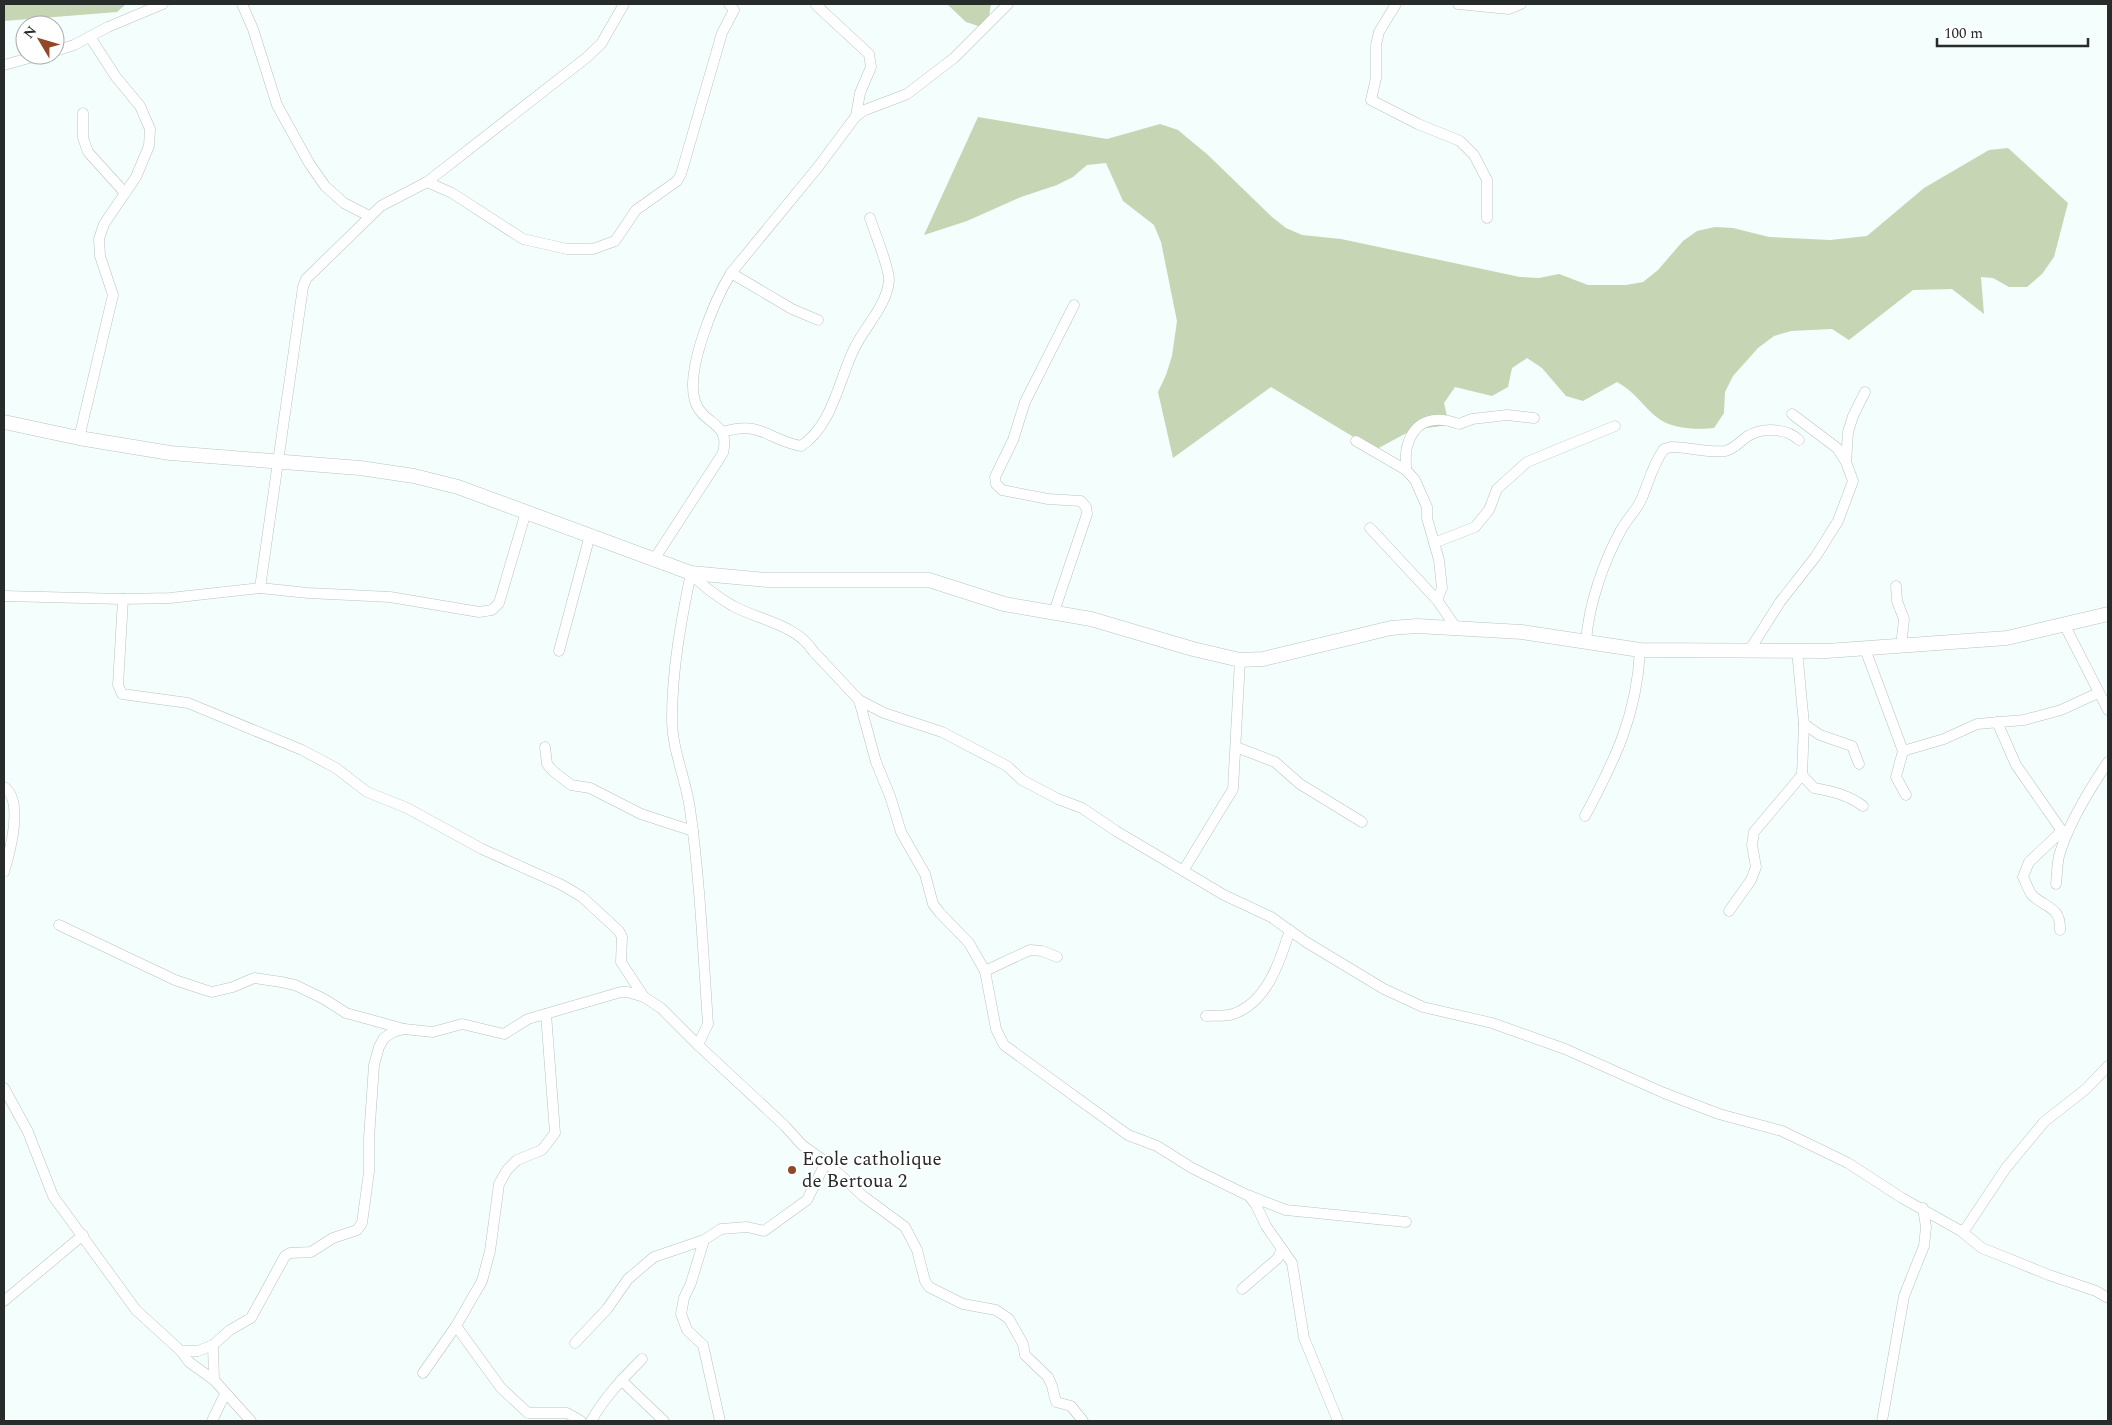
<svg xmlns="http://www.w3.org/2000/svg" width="2112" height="1425" font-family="Spectral,serif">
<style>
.green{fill:#c6d5b3}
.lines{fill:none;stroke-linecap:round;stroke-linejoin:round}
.street-casing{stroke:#b9c3c1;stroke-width:11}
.secondary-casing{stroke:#b9c3c1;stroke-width:15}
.street{stroke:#fff;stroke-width:10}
.secondary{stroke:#fff;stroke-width:14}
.poi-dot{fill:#904827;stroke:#fff;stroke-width:2}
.labels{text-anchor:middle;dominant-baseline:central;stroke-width:4;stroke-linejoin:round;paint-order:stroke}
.poi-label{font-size:19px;fill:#272b2a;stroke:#fff;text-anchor:start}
</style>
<rect width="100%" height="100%" fill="#f4fefc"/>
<g class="green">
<polygon points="4,4 126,4 117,12 4,21"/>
<polygon points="947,4 991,4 987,29 966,22"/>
<path d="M978,117l129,22 53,-15 18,6 30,25 64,62 14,11 16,7 39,4 179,38 19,1 20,-4 29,11h38l17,-3 15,-12 25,-29 14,-10 18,-4 18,1 36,9 61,3 37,-4 57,-48 65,-38 19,-2 60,55 -14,54 -12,17 -15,13h-18l-16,-9 -12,-1 3,37 -32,-25 -39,1 -64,50 -17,-11 -41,2 -17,5 -16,12 -25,28 -8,16 -1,21 -10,15c-16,2 -43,1 -56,-10 -16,-12 -20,-24 -41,-36l-34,19 -17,-5 -24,-28 -15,-10 -15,10 -4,19 -16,9 -37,-9 -11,16 5,22 -37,5 -37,20 -104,-63 -98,71 -15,-66 8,-17 6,-19 5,-35 -16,-79 -7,-17 -31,-24 -17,-38 -19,2 -14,12 -16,8 -36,12 -54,24 -43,14z"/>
</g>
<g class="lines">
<defs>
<g id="street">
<polyline points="242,4 253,29 277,105 309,163 325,186 344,203 369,216"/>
<polyline points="1396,4 1379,32 1376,45 1376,78 1371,100 1418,124 1460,141 1474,155 1487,180 1487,218"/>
<polyline points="1458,4 1509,9 1521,4"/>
<polyline points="816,5 869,54 871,67 860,93 856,116"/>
<polyline points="55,51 74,45 108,27 163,4"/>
<polyline points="4,65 40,55"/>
<polyline points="83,113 83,138 88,152 125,193"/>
<polyline points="427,182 452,193 523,239 567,249 593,249 615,241 636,210 677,181 681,174 722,33 734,10 729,4"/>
<polyline points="731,273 792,309 818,320"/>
<polyline points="1792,414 1837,448 1846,462"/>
<path d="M723,432c39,-12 44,8 78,14 31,-20 38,-66 53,-97 11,-23 32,-42 35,-68 1,-12 -15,-50 -19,-63"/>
<polyline points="79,438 113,295 100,256 99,239 104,224 136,177 149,146 150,129 140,106 116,77 90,37"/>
<polyline points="1356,441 1406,470 1415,480 1427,507 1427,518 1439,560 1442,588 1437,600"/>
<path d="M1406,470c0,-7 -1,-16 1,-23 7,-28 29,-32 52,-23l13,-5 35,-4 27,3"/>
<polyline points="1370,528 1437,600 1457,629"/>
<polyline points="1434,543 1475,527 1489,510 1497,489 1527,462 1615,426"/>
<path d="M655,558l68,-105c8,-32 -20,-27 -28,-52 -10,-31 20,-102 36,-128l87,-106 38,-51 9,-6 42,-16 47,-36 54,-54"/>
<path d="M691,573c11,13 27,24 42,33 26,14 64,19 80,45l46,49 25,13 58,19 65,34 15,14 36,19 24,9 34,23 108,64 47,22 35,25 78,47 39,18 69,16 73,26 99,44 55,21 63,17 66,32 54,35 59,33 21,17 67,27 47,16 12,7"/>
<polyline points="1896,586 1897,601 1904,619 1901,647"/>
<polyline points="260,588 303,287 306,279 381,206 427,182 586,58 601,44 624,4"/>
<polyline points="4,596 123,599 170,598 260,588 308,593 390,597 479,612 492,610 499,603 526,512"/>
<polyline points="123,599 118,685 122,694 188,703 302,750 336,768 367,792 407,808 482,849 562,885 582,897 619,931 622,937 621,962 644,997"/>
<polyline points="1054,612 1087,514 1086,507 1081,501 1048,499 1002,490 996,484 995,477 1013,440 1025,402 1074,305"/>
<polyline points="2065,626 2108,710"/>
<path d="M1586,641c3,-37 17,-78 35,-111 6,-11 16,-20 21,-32 7,-17 11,-34 22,-49l7,-2c17,0 38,6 54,4 10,-2 15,-10 23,-15 15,-9 38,-8 51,4"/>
<polyline points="1865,649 1903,751 1896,777 1906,795"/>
<polyline points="559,651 590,535"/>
<polyline points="1749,651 1780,602 1816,556 1838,521 1853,481 1846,462 1848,432 1853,416 1865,392"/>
<polyline points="859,700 876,762 890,796 901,832 925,874 933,904 940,913 969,943 985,971 996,1029 1004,1045 1128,1135 1157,1146 1192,1168 1249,1196 1256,1205 1266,1226 1292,1263 1304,1338 1338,1421"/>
<path d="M1997,722l19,43 46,66 -33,31 -6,15c3,5 5,13 9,18 13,13 29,11 28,35"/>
<polyline points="1804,724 1820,735 1852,746 1859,764"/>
<polyline points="545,747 547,764 553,771 571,785 590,788 641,814 693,831"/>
<polyline points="1236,747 1275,762 1300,784 1362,822"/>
<polyline points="1903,751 1944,739 1977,724 2024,720 2061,710 2098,693"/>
<path d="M1802,775l12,13c18,3 34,7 49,18"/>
<path d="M4,787c20,13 6,65 0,85"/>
<path d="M1585,816c30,-56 52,-101 55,-166"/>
<polyline points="1183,871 1233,789 1240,660"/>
<path d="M2056,884c1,-9 1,-19 3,-28 9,-32 30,-66 49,-94"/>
<polyline points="1729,911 1751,880 1756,867 1752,845 1754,832 1802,775 1804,724 1797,651"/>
<polyline points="59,925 175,980 205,990 212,992 233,987 254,978 281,982 295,985 324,999 346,1013 404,1029"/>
<polyline points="985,971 1030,950 1042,951 1057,957"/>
<path d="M1206,1016c8,-1 19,1 27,-2 34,-11 47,-53 57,-84"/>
<polyline points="698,1045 785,1126 802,1145 826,1162 863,1196 905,1227 917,1250 925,1281 929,1287 963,1304 996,1310 1009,1319 1023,1344 1025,1355 1048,1377 1052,1386 1056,1402 1071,1406 1083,1421"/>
<path d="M4,1088l24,44 25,64 83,114 45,41h17l15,-6 17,-15 21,-12 34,-62 5,-3 21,-1 22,-14 24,-8 5,-7 7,-51v-34l5,-73 5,-18 5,-9 9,-6 11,-3 29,3 29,-8 42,10 24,-15 93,-27h7l16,5 17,11 37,37 10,-21c-5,-72 -8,-144 -18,-215 -4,-30 -18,-59 -18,-90 0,-49 9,-98 19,-146"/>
<polyline points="1250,1196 1286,1210 1406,1222"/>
<polyline points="1961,1231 1966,1228 2006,1168 2044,1122 2086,1089 2108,1066"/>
<polyline points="704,1240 691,1283 684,1298 681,1314 687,1330 703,1345 720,1421"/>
<polyline points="1242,1289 1277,1259 1282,1250"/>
<polyline points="4,1301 83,1235"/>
<polyline points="456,1326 501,1388 528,1413 567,1413 581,1421"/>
<polyline points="575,1343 607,1309 628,1279 654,1257 704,1240 721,1229 747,1227 764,1231 807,1200 826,1162"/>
<polyline points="213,1345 214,1380"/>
<polyline points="181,1351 189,1362 214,1380 251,1421"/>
<polyline points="423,1373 456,1326 482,1281 490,1251 499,1184 507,1170 517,1160 542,1150 555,1133 546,1014"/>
<polyline points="621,1380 664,1421"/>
<polyline points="212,1421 225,1394"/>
<path d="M591,1421c14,-24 31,-42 51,-62"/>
<polyline points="1882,1421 1904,1296 1924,1246 1926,1227 1923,1208"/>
</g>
<polyline id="secondary" points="4,422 79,438 170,453 360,468 414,476 458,487 691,573 767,580 929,580 1004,604 1091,619 1193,649 1240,660 1263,659 1391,628 1417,626 1522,632 1640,650 1827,651 2007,638 2108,614"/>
</defs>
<use href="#street" class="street-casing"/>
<use href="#secondary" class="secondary-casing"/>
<use href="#street" class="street"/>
<use href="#secondary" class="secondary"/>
</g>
<circle class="poi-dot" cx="792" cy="1170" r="5"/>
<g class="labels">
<g class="poi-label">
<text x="802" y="1159">Ecole catholique<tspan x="802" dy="22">de Bertoua 2</tspan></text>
</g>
</g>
<rect width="2112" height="1425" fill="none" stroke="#272b2a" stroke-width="10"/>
<g transform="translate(40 40) rotate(308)"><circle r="24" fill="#ffffff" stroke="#a9aaaa"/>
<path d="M0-4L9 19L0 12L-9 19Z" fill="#904827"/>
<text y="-8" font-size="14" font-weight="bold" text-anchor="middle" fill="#272b2a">N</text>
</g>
<path d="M1937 38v8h151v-8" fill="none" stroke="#272b2a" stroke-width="2.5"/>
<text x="1944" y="38" font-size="15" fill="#272b2a" stroke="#ffffff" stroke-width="4" paint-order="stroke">100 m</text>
</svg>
